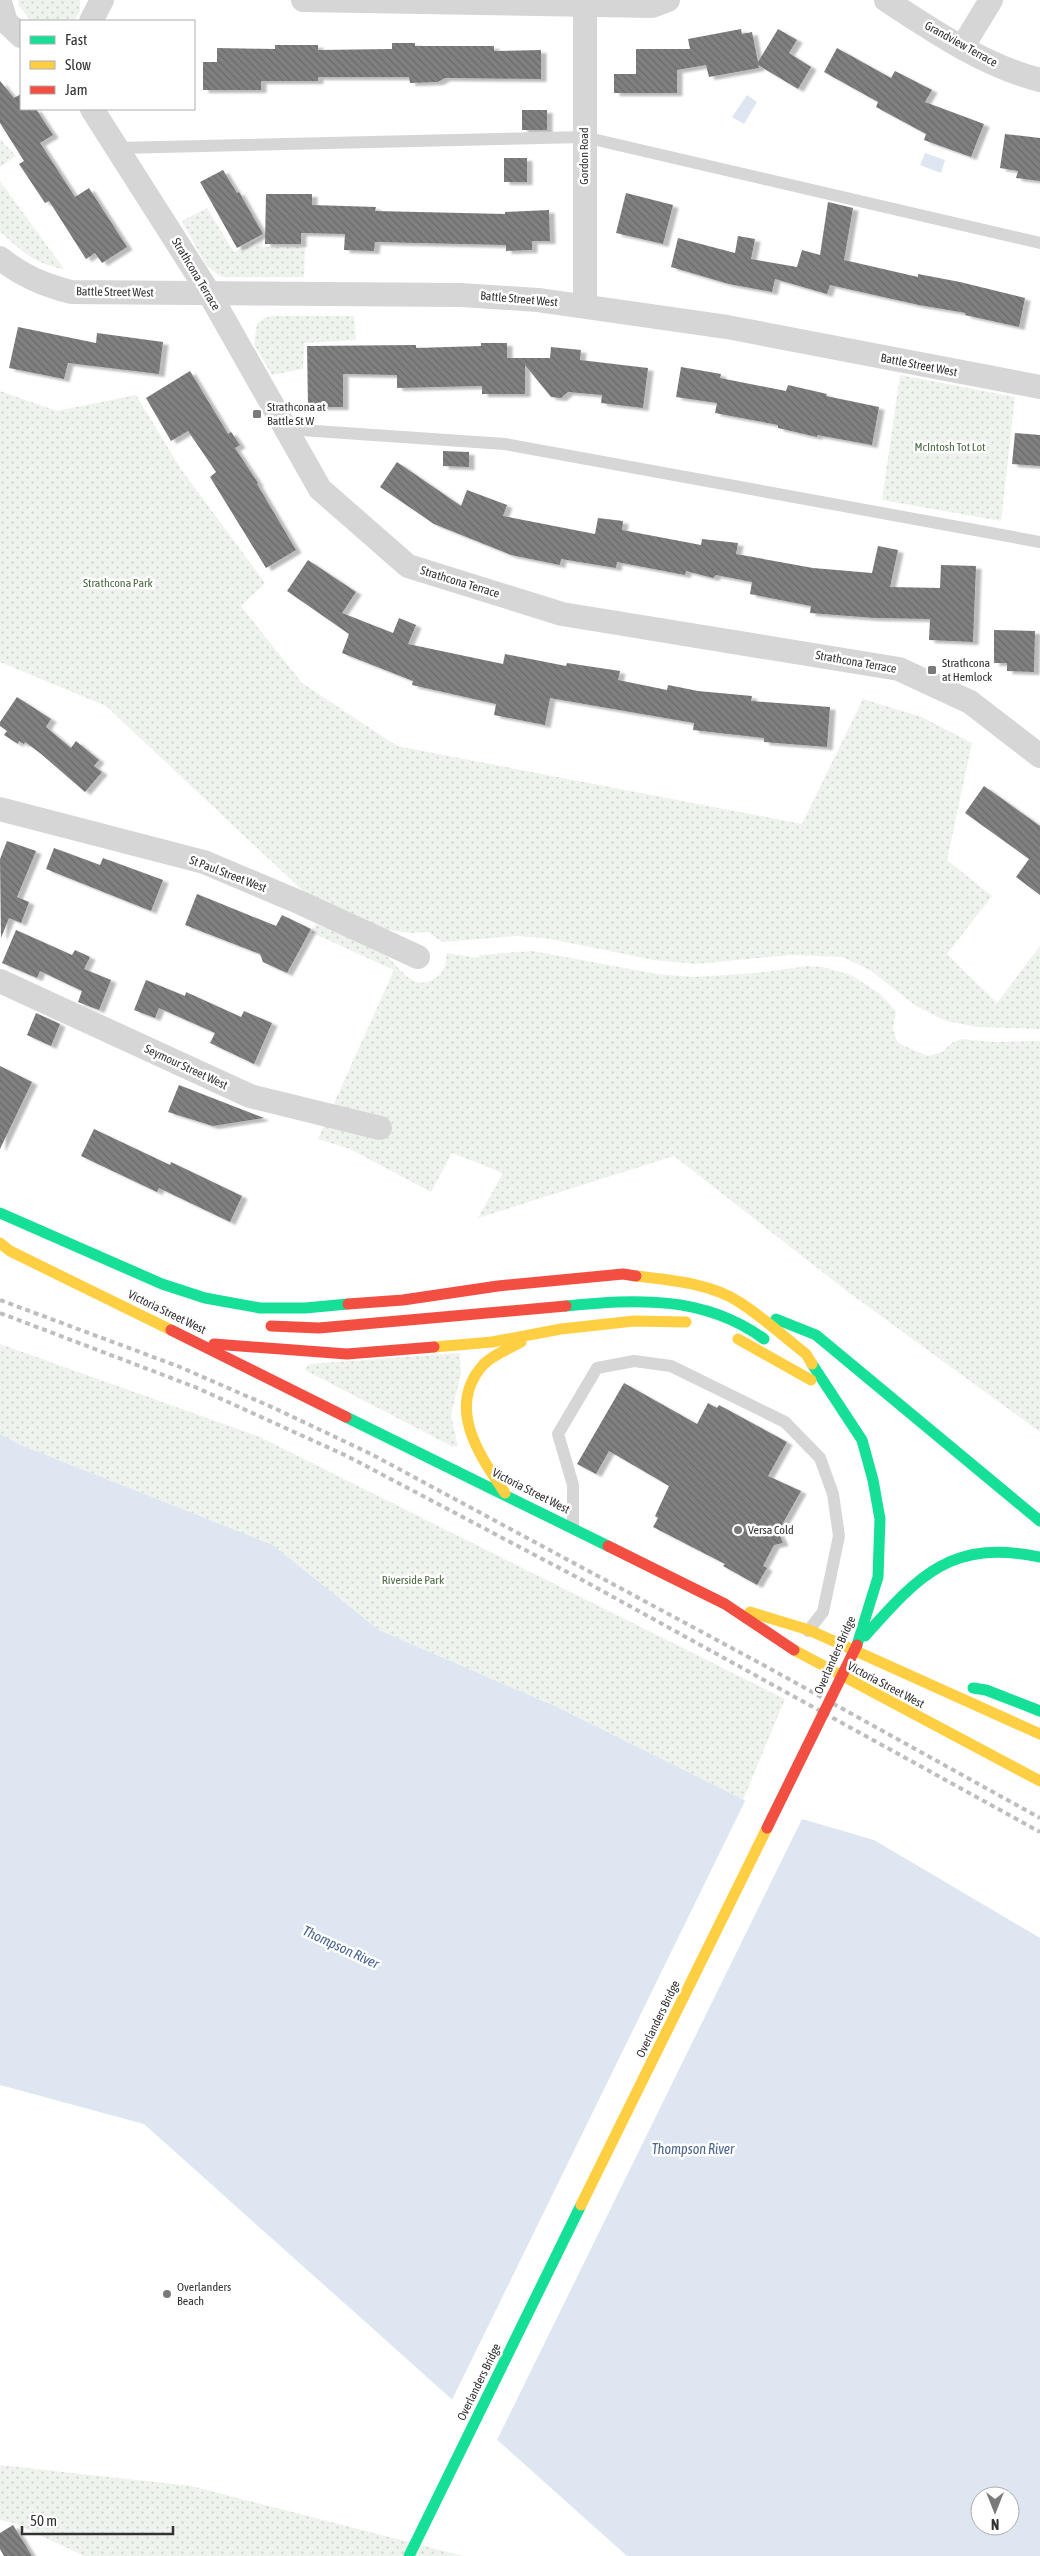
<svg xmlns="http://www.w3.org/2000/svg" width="1040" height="2556" font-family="'Asap Condensed',sans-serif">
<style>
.grass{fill:url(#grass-dots)}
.water{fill:#dee6f1;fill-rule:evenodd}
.pier{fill:#fff}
.building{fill:url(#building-back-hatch);filter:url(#shadow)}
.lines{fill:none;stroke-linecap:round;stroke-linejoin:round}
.lane{stroke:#d6d6d6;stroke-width:12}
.street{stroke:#d6d6d6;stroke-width:24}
.fast{stroke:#16e098;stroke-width:11}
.slow{stroke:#ffcf43;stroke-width:11}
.jam{stroke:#f24e42;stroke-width:11}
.rail{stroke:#bebebe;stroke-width:4;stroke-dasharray:5 4;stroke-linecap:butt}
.fast-bridge{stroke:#16e098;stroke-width:11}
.slow-bridge{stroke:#ffcf43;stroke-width:11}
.jam-bridge{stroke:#f24e42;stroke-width:11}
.poi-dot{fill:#7a7a7a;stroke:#fff;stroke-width:2}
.labels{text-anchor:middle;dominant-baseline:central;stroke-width:5;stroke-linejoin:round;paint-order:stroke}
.street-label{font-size:12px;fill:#323232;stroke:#fff}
.poi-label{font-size:12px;fill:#323232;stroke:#fff;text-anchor:start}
.park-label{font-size:12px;fill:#4c6b42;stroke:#fff}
.water-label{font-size:14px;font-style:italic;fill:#46628f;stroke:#fff}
</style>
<defs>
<pattern id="grass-dots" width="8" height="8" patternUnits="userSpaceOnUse" patternTransform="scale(1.25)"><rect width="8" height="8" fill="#eff3ed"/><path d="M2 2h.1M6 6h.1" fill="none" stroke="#cdd1cc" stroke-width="1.8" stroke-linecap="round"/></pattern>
<pattern id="building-back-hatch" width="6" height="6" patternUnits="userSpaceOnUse" patternTransform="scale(1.25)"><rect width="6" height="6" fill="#808080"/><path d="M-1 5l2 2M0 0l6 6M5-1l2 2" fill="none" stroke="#696969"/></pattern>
<filter id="shadow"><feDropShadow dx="5.5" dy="3" stdDeviation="1" flood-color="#0004"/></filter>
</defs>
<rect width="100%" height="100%" fill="#fff"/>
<g class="grass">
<polygon points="18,0 80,0 80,11 74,21 31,21 19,6"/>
<polygon points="0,139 16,156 0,167"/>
<path d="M0,181l64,88c-27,-4 -45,-19 -64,-38z"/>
<polygon points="207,208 234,252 263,236 262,247 305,246 304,277 223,277 217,274 206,265 182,221"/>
<polygon points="273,316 354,316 356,340 304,343 303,369 272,375 254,344 257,324 264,318"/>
<polygon points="900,375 1015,397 1001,521 882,500"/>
<polygon points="0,391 57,411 136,395 181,469 265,583 241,606 302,683 397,746 802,824 863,699 922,717 972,743 947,860 992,896 947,954 997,1003 1040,946 1040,1029 977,1027 946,1021 916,1006 870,970 842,957 790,955 695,964 654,960 545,938 516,936 442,942 429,932 412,933 371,928 322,909 106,706 0,662"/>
<path d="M316,924c19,8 51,17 67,29 16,12 30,42 54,24 7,-5 10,-15 9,-24l33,5v-3l54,-4 124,23 36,3 63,-4 52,-7 15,1 28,8 28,18 17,18 -3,18 4,12 5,4 26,11 14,-4 11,-10 9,-3 30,3 48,-1v391l-192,-140 -174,-136 -196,62 25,-45 -51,-20 -21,39 -81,-43 -32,-10 76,-169 -84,-38z"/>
<polygon points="0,1344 260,1437 785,1699 743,1800 557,1707 379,1630 273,1545 21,1445 0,1434"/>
<polygon points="460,1353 461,1374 451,1415 458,1446 453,1447 305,1370 309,1364"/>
<polygon points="0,2465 191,2486 463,2556 84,2556 14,2523 0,2520"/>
</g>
<g class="water">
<polygon points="747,95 757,102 744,124 732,117"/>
<polygon points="925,153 945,160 941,173 920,165"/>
<path d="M0,1434l21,11 252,100 106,85 178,77 197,98 120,35 166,98v618h-413l-483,-432 -144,-39zM980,2496h30v30h-30z"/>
</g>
<polygon class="pier" points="746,1799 803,1817 496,2442 451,2402"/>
<g class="building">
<polygon points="741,29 742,34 752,32 758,62 778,29 797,40 789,53 811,67 798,89 758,65 759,68 709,77 706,65 677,70 677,93 614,93 614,74 636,74 636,49 690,49 688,39"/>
<polygon points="392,43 415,43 415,46 494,46 494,51 541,50 541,79 445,78 438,82 410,83 409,77 318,77 318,81 261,81 261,90 203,90 203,62 217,62 217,48 275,49 275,45 318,45 318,50 392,49"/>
<polygon points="837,48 891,78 895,71 932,90 925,102 984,124 971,157 924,140 926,134 876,107 878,102 824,72"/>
<polygon points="0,81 14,98 21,94 21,109 36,109 53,135 40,143 75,197 89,188 127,247 102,263 95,253 86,259 49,201 45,203 19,164 24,161 0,123"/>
<rect x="522" y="110" width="25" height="20"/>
<polygon points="1005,134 1040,138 1040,181 1016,178 1018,171 1000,168"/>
<rect x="504" y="158" width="23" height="24"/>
<polygon points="223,170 237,193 239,192 263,234 237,248 200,182"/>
<polygon points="626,193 673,205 663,244 616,233"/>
<polygon points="266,194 312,194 312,205 376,207 375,211 505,214 505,212 549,210 550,241 532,241 532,250 506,251 506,245 375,242 374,251 344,250 345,234 301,233 301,244 265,244"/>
<polygon points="828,202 853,208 844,260 918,277 918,274 960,282 1025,298 1019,327 965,315 966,313 919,305 830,285 827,294 775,279 772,292 729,284 671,267 678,238 735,253 738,236 755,239 751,259 797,267 802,250 820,255"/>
<polygon points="18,327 96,343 97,333 163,342 159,374 68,363 64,379 9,368"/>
<polygon points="481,343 507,343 507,358 550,358 551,347 581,350 580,360 648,368 643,408 601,403 602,395 568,392 561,398 551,397 525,365 525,394 482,394 482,386 397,388 397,375 343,374 343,407 308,407 307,346 416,345 416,348 481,346"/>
<polygon points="681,367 721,374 720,378 786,391 788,385 827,394 826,396 879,407 872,445 817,435 817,437 778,428 778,425 715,413 717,403 676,397"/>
<polygon points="190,371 228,434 231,432 240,445 235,448 258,483 257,484 296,550 266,568 210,477 216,472 188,431 171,441 146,398"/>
<polygon points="1015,433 1040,435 1040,466 1012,464"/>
<polygon points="443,451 469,452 469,467 443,466"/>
<polygon points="397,462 461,506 467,490 507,505 503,516 595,534 598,518 623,521 622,530 701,545 702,539 738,543 736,554 813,568 872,573 878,546 898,550 890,587 940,588 941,565 976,566 973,642 929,640 930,619 875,618 810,613 811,606 750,594 752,582 716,575 713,578 686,571 685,575 617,562 616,568 561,559 560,565 511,555 434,524 380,487"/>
<polygon points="308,560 356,592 342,613 393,633 399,618 416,625 408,644 503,664 505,654 566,666 567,663 620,671 618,680 667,690 668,685 698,691 752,696 751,701 830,707 827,747 764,742 764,738 693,730 694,723 550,698 545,725 494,715 496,704 412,685 413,681 342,653 349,634 287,591"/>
<polygon points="994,630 1035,631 1034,672 1007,671 1007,663 994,663"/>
<polygon points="17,697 51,719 46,727 71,748 76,741 99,760 94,766 102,772 85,792 40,753 25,742 24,744 19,741 18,744 4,735 7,731 0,726 0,722"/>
<polygon points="984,786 1040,826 1040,895 1016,877 1029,859 965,813"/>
<polygon points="7,841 36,851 17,897 29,902 21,923 9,918 1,938 0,859"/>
<polygon points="54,848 100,865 103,858 163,880 151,911 46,869"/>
<polygon points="197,894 276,926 282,915 311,929 287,973 263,962 260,954 185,925"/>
<polygon points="16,930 72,955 75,950 90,957 84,969 111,980 99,1010 78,1002 82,991 40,971 37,978 2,963"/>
<polygon points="146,980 185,996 186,992 241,1017 244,1011 272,1023 254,1064 210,1043 215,1033 159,1008 155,1018 134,1010"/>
<polygon points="36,1013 60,1024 51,1046 27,1035"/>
<polygon points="0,1066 32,1082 0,1149"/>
<polygon points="179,1085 264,1118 213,1126 168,1112"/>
<polygon points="94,1129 170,1165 171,1162 242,1196 230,1222 159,1188 157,1192 81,1156"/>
<polygon points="624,1383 697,1424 708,1403 717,1408 719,1405 787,1442 768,1476 801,1491 778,1532 783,1543 774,1545 763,1566 767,1568 757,1585 723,1566 725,1564 653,1527 658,1518 655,1516 669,1486 609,1451 596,1474 577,1464"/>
<polygon points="13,2525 32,2556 4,2556 0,2549 0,2533"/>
</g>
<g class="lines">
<g class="lane">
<polyline points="117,148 584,137 1040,243"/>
<polyline points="286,429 505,444 1040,542"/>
<polyline points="573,1527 573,1485 558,1434 597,1368 634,1361 671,1366 785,1422 820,1458 833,1494 839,1536 823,1612 808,1631"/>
</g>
<g class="street">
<polyline points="303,0 652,6 668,0"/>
<path d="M886,0c47,31 99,66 154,80"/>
<polyline points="0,2 6,22 21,36"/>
<polyline points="91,21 102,0"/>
<polyline points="963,46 991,0"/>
<polyline points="92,109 209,293 320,489 408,566 562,614 899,669 970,702 1040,756"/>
<path d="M0,258c22,18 44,27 71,34l390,3 77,5 189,27 313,60"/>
<polyline points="585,306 585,6"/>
<polyline points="0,809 204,862 301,903 418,957"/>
<polyline points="0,981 250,1096 380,1128"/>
</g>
<g class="fast">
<polyline points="0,1213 162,1284 205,1298 260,1308 305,1308 348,1304"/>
<path d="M566,1306c70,-7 138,-11 198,33"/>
<polyline points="776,1319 816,1335 1040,1521"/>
<polyline points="812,1364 862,1440 873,1480 880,1519 878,1577 857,1645"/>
<polyline points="346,1417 608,1546"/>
<path d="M865,1636c55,-62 87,-97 175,-79"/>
<polyline points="973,1688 986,1690 1040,1711"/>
</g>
<g class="slow">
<polyline points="0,1243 10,1251 171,1330"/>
<path d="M636,1276c33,4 75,7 103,26 24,15 45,35 67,52l6,10"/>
<polyline points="738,1339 811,1380"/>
<polyline points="434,1347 492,1342 561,1329 634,1321 686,1322"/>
<path d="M505,1493c-26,-38 -60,-87 -21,-129 10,-10 25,-15 37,-22"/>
<polyline points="750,1612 809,1630 1040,1734"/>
<polyline points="794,1650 1040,1781"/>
</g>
<g class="jam">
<polyline points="348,1304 403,1300 498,1286 623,1274 636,1276"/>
<polyline points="271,1326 319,1328 566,1306"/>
<polyline points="171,1330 346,1417"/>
<polyline points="214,1344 347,1354 434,1347"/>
<polyline points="608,1546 725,1604 794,1650"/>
</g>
<g class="rail">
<polyline points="0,1300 180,1367 274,1408 371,1454 767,1667 1040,1818"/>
<polyline points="0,1313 195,1387 347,1456 586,1582 1040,1832"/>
</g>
<polyline class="fast-bridge" points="409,2556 581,2205"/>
<polyline class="slow-bridge" points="581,2205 767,1828"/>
<polyline class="jam-bridge" points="767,1828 857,1645"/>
</g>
<g class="poi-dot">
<rect x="252" y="409" width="10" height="10" rx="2.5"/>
<rect x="927" y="665" width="10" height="10" rx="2.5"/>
<circle cx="738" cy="1530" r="5"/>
<circle cx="167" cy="2294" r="5"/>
</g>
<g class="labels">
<g class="street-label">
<text transform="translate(961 44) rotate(29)">Grandview Terrace</text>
<text transform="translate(584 156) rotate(-90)">Gordon Road</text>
<text transform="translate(196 274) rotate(59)">Strathcona Terrace</text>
<text transform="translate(115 292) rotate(1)">Battle Street West</text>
<text transform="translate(519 299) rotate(5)">Battle Street West</text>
<text transform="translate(919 365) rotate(11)">Battle Street West</text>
<text transform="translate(460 582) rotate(17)">Strathcona Terrace</text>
<text transform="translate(856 662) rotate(10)">Strathcona Terrace</text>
<text transform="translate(228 874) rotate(21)">St Paul Street West</text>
<text transform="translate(186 1067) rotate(25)">Seymour Street West</text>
<text transform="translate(167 1312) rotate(26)">Victoria Street West</text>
<text transform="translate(531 1491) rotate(27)">Victoria Street West</text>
<text transform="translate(835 1655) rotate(-66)">Overlanders Bridge</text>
<text transform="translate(886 1685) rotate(28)">Victoria Street West</text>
<text transform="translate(658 2019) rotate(-64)">Overlanders Bridge</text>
<text transform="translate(479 2382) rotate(-64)">Overlanders Bridge</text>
</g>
<g class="poi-label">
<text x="267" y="407">Strathcona at<tspan x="267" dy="14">Battle St W</tspan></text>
<text x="942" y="663">Strathcona<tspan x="942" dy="14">at Hemlock</tspan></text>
<text x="748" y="1530">Versa Cold</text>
<text x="177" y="2287">Overlanders<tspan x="177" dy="14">Beach</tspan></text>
</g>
<g class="park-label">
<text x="950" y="447">McIntosh Tot Lot</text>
<text x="118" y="583">Strathcona Park</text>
<text x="413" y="1580">Riverside Park</text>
</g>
<g class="water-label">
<text transform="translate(341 1947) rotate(25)">Thompson River</text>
<text x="693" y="2149">Thompson River</text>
</g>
</g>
<rect x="20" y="20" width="175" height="90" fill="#ffffff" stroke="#adadad"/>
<rect x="30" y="36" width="25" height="8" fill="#16e098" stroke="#adadad"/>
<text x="65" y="45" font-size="15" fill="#323232">Fast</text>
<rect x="30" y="61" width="25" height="8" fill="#ffcf43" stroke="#adadad"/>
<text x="65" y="70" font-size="15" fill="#323232">Slow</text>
<rect x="30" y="86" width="25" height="8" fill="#f24e42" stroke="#adadad"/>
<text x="65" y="95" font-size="15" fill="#323232">Jam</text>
<g transform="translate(995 2511) rotate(180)"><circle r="24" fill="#ffffff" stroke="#adadad"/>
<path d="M0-4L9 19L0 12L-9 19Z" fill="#7a7a7a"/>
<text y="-8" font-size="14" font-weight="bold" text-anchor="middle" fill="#323232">N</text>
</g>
<path d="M22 2526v8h151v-8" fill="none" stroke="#323232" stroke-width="2.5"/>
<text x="30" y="2526" font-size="15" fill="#323232" stroke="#ffffff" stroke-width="4" paint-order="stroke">50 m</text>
</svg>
